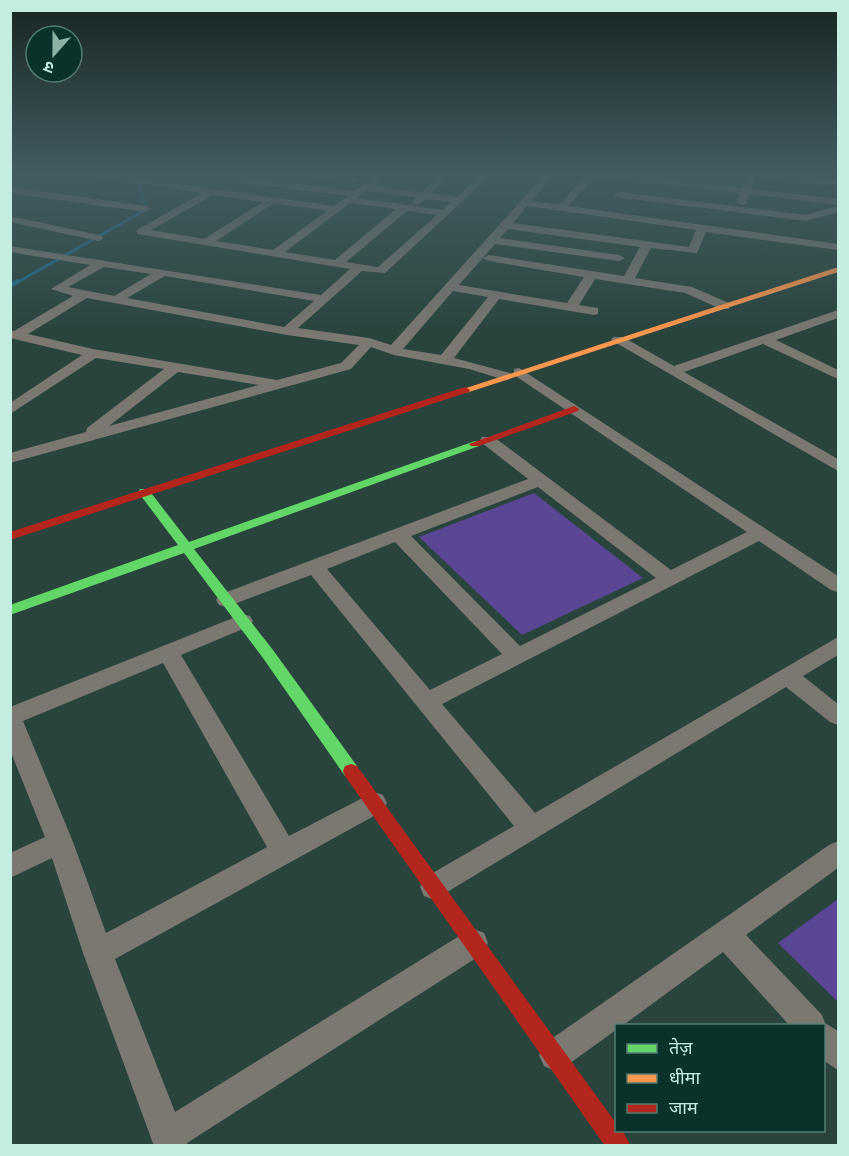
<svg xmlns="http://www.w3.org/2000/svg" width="849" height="1156" font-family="'Archivo Narrow','Noto Sans Devanagari',sans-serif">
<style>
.green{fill:#5a4694}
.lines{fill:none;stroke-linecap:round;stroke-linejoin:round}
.stream-far1{stroke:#216a8c;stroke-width:3}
.stream{stroke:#216a8c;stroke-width:4.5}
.street{fill:#7b7771;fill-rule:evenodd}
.fast{fill:#63d668;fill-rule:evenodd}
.slow{fill:#ff974d;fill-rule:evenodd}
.jam{fill:#b3261e;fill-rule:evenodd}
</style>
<rect width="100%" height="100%" fill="#29443d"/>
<g class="green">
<polygon points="534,493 643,578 522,635 419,537"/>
<polygon points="838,899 838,1002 778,943"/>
</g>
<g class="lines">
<polyline class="stream-far1" points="16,283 147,209 135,173"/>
<polyline class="stream" points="10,286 18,281"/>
<g class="street">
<path d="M72,173h27l235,33 14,-10 -106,-13 -5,-3 5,-3 113,14 24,-18h10l-16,13 49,6 20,-19h10l-20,20 25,4 26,-24h10l-108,100 -23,-2 -64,57 71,10 22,7 155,-172h9l-23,28 27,4 29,-32h31l123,15 6,-15 90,7v6l-82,-9 -5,12 87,10v6l-88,-11 -4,10 -4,1 -5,-3 3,-9 -144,-17 -28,30 270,38v6l-132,-18 -9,21 -46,-5 -16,30 57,9 37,16v6h-8l-36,-16 -90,-14 -16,26 19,3v6l-4,1 -95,-16 -45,59 56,15 2,3 -2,3 -5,1 -36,-11 -75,-14 -23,-8 -20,22 -341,94v-10l76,-21 1,-4 77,-59 -68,-11 -86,56v-11l72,-48 -72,-17v-8l4,1 59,-35 -22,-7 39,-24 -80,-13v-6l311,49 29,-26 -213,-35v-4l65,-37zM367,191l49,6 -4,5 5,3 9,-6 25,3 -8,8 -86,-12zM213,195l50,7 -59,37 -53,-9zM274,203l53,8 -54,39 -57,-9zM350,203l46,6 -61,51 -50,-8zM527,206l169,24 -7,17 -176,-24zM407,211l30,4 -59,52 -32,-5zM508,229l132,18 -16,29 -135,-21 -6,3 6,3 95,16 -17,26 -108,-18 36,-41 124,17 6,-3 -6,-3 -119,-17zM104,267l47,7 -37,22 -46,-9zM165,276l149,25 -30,26 -157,-29zM453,291l35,6 -47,58 -38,-6zM87,298l200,37 72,10 -18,18 -64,17 -184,-31 -65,-15zM178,372l81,13 -150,41z"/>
<polygon points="293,173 322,173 357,180 352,183"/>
<polygon points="10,187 146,206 151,209 146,212 10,193"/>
<polygon points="619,192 806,215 838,206 838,212 806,221 616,197 614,195"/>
<polygon points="10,216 99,235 104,238 99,241 10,222"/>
<polygon points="838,310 838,318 776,340 838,370 838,379 763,344 684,372 838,459 838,471 611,340 613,337 623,337 674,366"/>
<path d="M519,368l319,208v16l-7,-2 -72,-49 -317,163 93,109 303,-176v18l-35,21 35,28v21l-8,-3 -44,-35 -352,213 -10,-4 -4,-9 4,-9 90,-52 -203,-251 -85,32 -7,-2 -3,-5 3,-5 309,-116 -46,-36 -2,-3 2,-3h12l177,133 76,-38 -233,-157v-6zM538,487l118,91 -136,68 -109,-110zM395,542l107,112 -72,36 -103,-121z"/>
<path d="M243,614l7,2 3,5 -3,5 -69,29 108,181 85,-44 9,3 4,8 -4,8 -268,148 60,153 289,-179 10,-4 10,4 4,10 -4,10 -297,190 1,3h-34l-71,-193 -31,-95 -42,20v-25l35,-16 -35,-87v-43zM163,663l104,184 -161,86 -33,-91 -50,-121z"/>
<polygon points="838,841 838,868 746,935 822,1015 825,1023 838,1031 838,1070 824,1061 824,1026 790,1026 723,952 622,1026 616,1026 616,1030 566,1066 555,1071 544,1066 539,1055 544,1044 829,845"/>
</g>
<polygon class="fast" points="475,441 481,444 479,446 194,549 273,650 357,766 359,771 357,776 351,778 345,776 263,658 184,553 10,615 10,605 178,545 138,492 140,489 148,489 189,542"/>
<polygon class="slow" points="835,268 838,268 838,272 469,392 465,393 460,390"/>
<g class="jam">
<polygon points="465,387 470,390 469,392 10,540 10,532"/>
<polygon points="574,406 579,409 578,411 479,446 471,446 469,444"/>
<polygon points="351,764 357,766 616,1123 616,1130 622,1130 631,1146 605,1146 345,776 343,771 345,766"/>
</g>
</g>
<linearGradient id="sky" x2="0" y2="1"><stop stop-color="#172522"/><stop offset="0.52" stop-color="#435c62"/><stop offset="1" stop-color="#435c62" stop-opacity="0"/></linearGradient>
<rect width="849" height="335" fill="url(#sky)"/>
<rect width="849" height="1156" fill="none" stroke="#c2ede0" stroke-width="24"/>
<rect x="615" y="1024" width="210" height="108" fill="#09332a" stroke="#537d73" stroke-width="1.5"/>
<rect x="627" y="1044" width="30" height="9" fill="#63d668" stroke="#537d73" stroke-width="1.5"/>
<text x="669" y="1054" font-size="18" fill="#c2ede0">तेज़</text>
<rect x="627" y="1074" width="30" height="9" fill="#ff974d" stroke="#537d73" stroke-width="1.5"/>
<text x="669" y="1084" font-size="18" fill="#c2ede0">धीमा</text>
<rect x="627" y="1104" width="30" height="9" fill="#b3261e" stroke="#537d73" stroke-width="1.5"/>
<text x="669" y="1114" font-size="18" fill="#c2ede0">जाम</text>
<g transform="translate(54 54) rotate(201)"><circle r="28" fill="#09332a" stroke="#537d73" stroke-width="1.5"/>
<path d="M0-4.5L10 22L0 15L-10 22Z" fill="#8cb2a7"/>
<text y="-9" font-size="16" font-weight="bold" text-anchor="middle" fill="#c2ede0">उ</text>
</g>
</svg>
